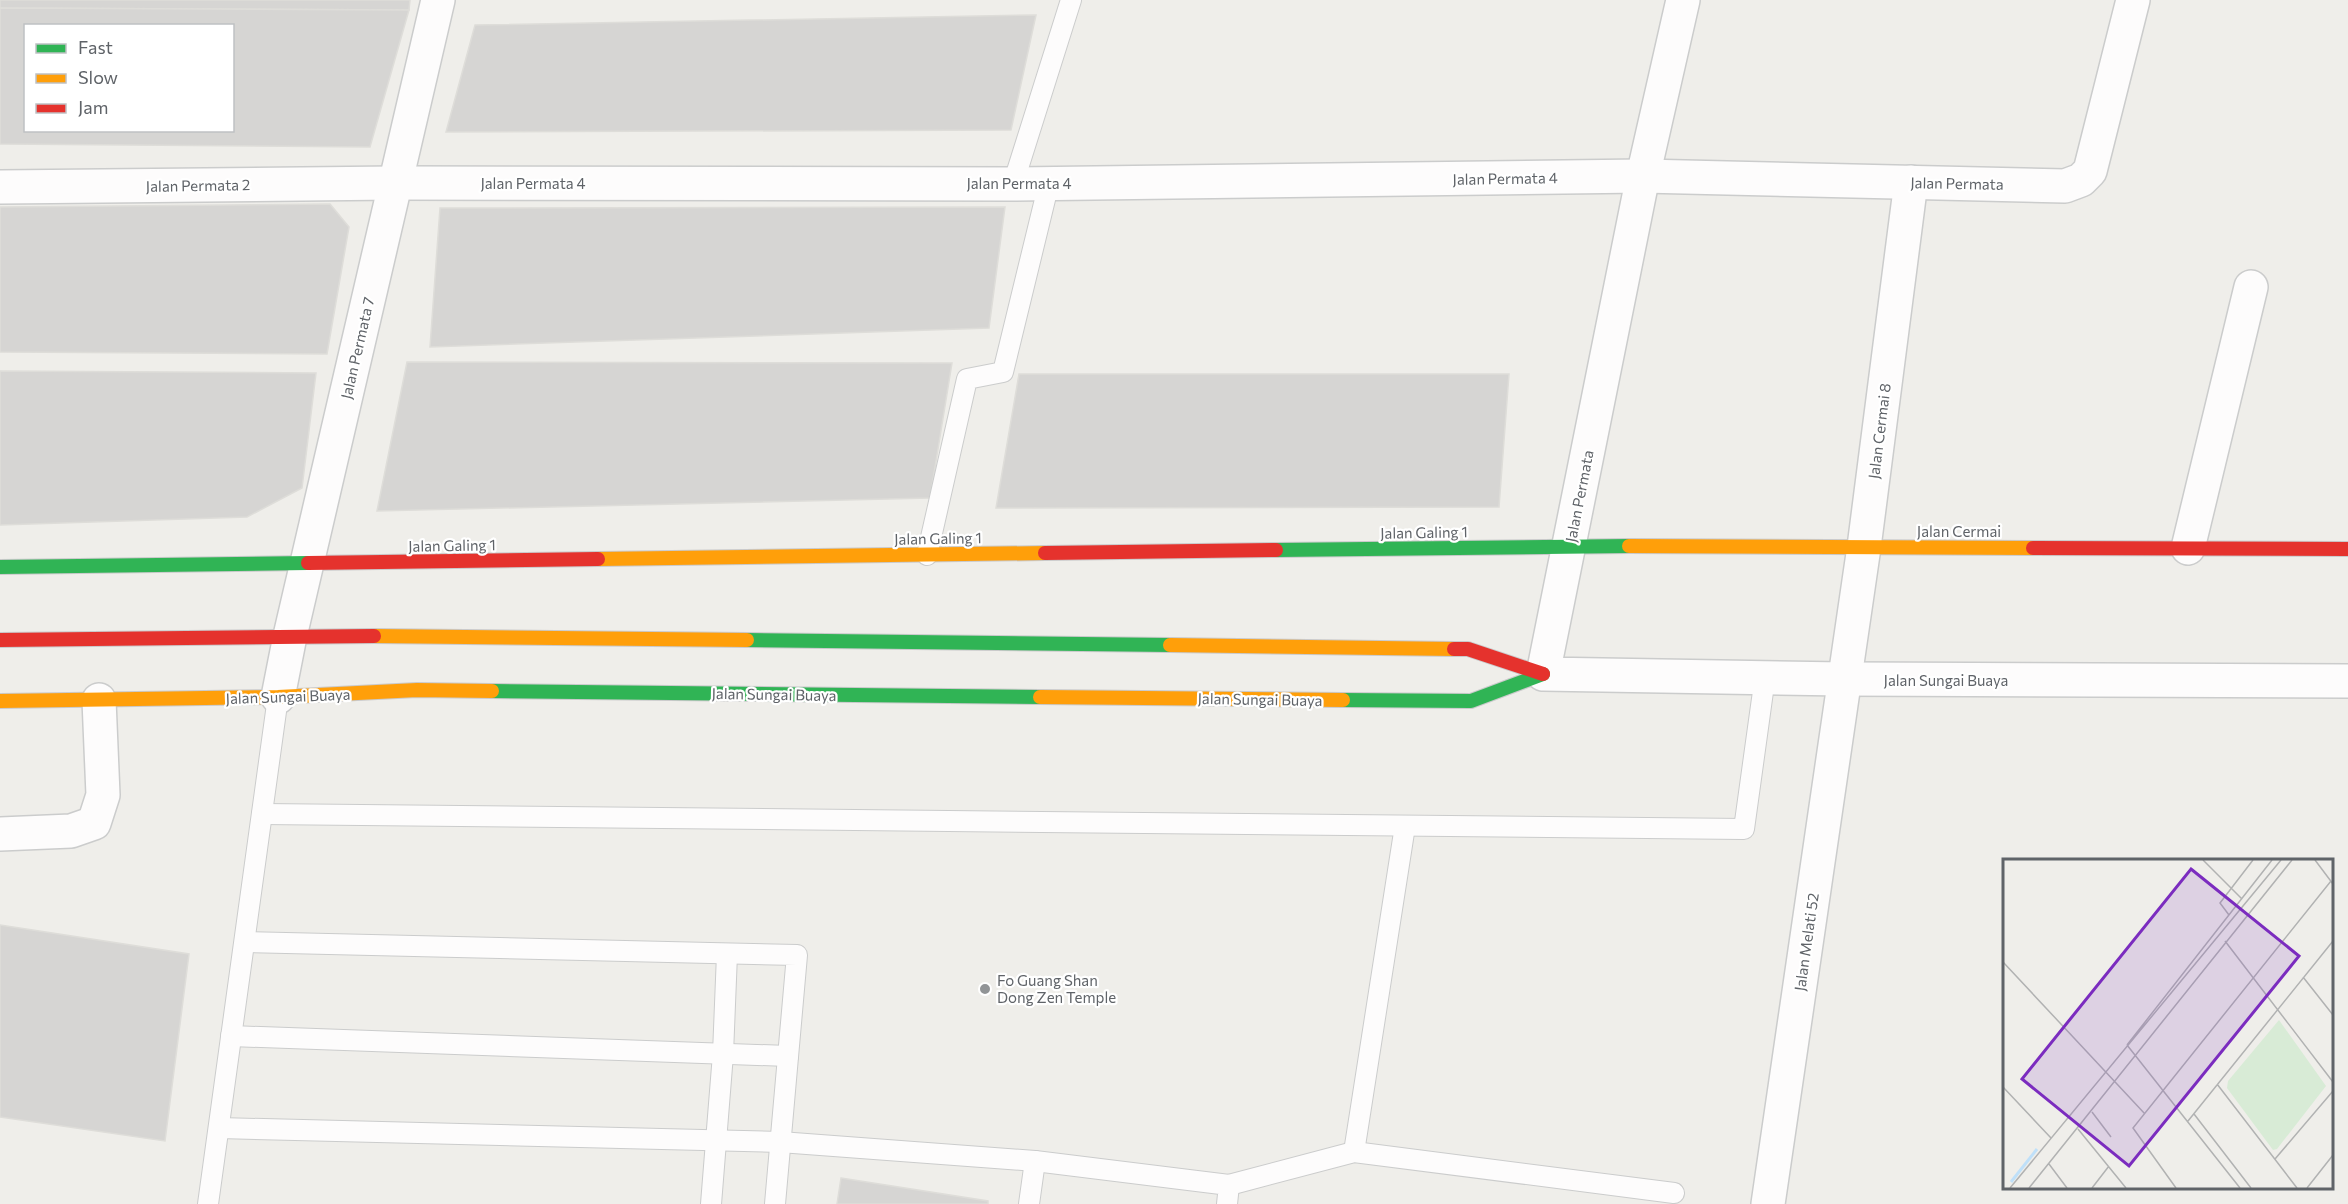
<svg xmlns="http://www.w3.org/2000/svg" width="2348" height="1204" font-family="Commissioner,sans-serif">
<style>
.building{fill:#d6d5d3;stroke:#deddd9;stroke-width:1.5;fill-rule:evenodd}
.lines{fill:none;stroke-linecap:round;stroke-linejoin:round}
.lane-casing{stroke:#cbcccc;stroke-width:22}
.street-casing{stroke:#cbcccc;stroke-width:36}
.fast-casing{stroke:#cacacb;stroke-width:16}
.slow-casing{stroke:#cacacb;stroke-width:16}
.jam-casing{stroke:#cacacb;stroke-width:16}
.lane{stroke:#fdfcfc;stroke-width:20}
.street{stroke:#fdfcfc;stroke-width:33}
.fast{stroke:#30b455;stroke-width:14}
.slow{stroke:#ff9f0a;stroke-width:14}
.jam{stroke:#e5322d;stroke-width:14}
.poi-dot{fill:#919496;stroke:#fff;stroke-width:2}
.labels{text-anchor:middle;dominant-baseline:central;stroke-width:4.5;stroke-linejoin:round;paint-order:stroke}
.street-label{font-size:15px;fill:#5f6368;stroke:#fff}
.poi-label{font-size:15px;fill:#5f6368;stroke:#fff;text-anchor:start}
.inset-river{fill:none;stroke:#bfe0f9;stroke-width:3}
.inset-road{fill:none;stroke:#b1b2b2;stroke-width:1.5}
.view{fill:#7b2cbf;fill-opacity:0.15;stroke:#7b2cbf;stroke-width:3}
.inset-edge{fill:none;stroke:#5f6368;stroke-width:3}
</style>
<rect width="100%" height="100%" fill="#efeeea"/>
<g class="building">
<polygon points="0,0 410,0 409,10 0,8"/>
<path d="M0,8l409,2 -39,137 -370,-3zM26,26h206v104h-206z"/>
<polygon points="1036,15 1011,130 446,132 475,25"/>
<polygon points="330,204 349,227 327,354 0,352 0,207"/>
<polygon points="1005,207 989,328 430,347 440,208"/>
<polygon points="407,362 952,363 930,498 377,511"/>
<polygon points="0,371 316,373 302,488 247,517 0,525"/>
<polygon points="1019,374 1509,374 1499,507 996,508"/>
<polygon points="0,925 189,954 165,1141 0,1117"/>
<polygon points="841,1178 988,1201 988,1204 837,1204"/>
</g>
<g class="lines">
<defs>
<g id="lane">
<polyline points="1013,184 1071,0"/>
<polyline points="927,555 967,379 1003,372 1049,183"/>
<polyline points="262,814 1744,829 1765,677"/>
<polyline points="245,942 797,955 775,1204"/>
<polyline points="231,1036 788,1056"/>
<polyline points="219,1128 780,1142 1035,1161 1229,1185 1227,1204"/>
<polyline points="1354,1152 1405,826"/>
<polyline points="1229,1185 1354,1152 1674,1193"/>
<polyline points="208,1204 278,697"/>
<polyline points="711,1204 723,1054 727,954"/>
<polyline points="1029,1204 1035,1161"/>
</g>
<g id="street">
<polyline points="1683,0 1643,176 1543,674 1844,679 2348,681"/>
<polyline points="0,187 396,183 1013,184 1643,176 2065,186 2081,180 2090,171 2133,0"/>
<polyline points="2188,548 2251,287"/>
<polyline points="278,697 290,636 438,0"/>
<polyline points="0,834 71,831 94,823 103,795 99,700"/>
<polyline points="1768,1204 1864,547 1911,182"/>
</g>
<g id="fast">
<polyline points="1276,550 1629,546"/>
<polyline points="0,567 308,563"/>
<polyline points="747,640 1170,645"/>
<polyline points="492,691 1040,697"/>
<polyline points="1343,700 1471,701 1543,674"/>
</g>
<g id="slow">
<polyline points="1629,546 2033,548"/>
<polyline points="598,559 1045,553"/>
<polyline points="374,636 747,640"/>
<polyline points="1170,645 1454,649"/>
<polyline points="1040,697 1343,700"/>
<polyline points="0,701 278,697 417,690 492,691"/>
</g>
<g id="jam">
<polyline points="2033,548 2348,549"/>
<polyline points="1045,553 1276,550"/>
<polyline points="308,563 598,559"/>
<polyline points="0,640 374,636"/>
<polyline points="1454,649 1468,649 1543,674"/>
</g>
</defs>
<use href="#lane" class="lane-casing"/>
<use href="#street" class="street-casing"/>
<use href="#fast" class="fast-casing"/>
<use href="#slow" class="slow-casing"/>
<use href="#jam" class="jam-casing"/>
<use href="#lane" class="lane"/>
<use href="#street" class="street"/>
<use href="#fast" class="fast"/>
<use href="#slow" class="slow"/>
<use href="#jam" class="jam"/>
</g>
<circle class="poi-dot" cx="985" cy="989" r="6"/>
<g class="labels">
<g class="street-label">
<text transform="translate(1505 178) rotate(-1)">Jalan Permata 4</text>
<text x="533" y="183">Jalan Permata 4</text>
<text x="1019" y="183">Jalan Permata 4</text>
<text transform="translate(1957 183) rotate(1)">Jalan Permata</text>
<text transform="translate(198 185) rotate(-1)">Jalan Permata 2</text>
<text transform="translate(357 348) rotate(-77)">Jalan Permata 7</text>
<text transform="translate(1879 431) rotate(-83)">Jalan Cermai 8</text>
<text transform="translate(1579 496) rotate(-79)">Jalan Permata</text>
<text x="1959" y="531">Jalan Cermai</text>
<text transform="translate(1424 532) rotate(-1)">Jalan Galing 1</text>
<text transform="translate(938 538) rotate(-1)">Jalan Galing 1</text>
<text transform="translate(452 545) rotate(-1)">Jalan Galing 1</text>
<text x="1946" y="680">Jalan Sungai Buaya</text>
<text transform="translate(774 694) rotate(1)">Jalan Sungai Buaya</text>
<text transform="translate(288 696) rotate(-2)">Jalan Sungai Buaya</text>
<text transform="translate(1260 699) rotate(1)">Jalan Sungai Buaya</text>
<text transform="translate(1806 942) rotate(-82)">Jalan Melati 52</text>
</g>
<g class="poi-label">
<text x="997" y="980">Fo Guang Shan<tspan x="997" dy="17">Dong Zen Temple</tspan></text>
</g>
</g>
<g transform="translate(2003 859)">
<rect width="330" height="330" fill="#efeeea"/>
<path d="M276,161l47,66 -49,63 -4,1 -46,-62 1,-7z" fill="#d8ebd6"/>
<path class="inset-river" d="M8,323l26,-33"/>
<path class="inset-road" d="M200,1l39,39M312,1l18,24M226,56l-9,-12 33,-43M222,82l108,141M0,103l142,152M300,118l30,38M124,186l145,-185M124,186l113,143M214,225l80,104M0,228l48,51M89,253l19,25M191,255l57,74M185,262l145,-180M75,270l48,59M272,300l58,-68M46,305l18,24M7,329l271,-328M26,329l263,-328M89,329l17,-22M173,329l-43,-60 198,-247M304,329l26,-33"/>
<path class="view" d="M188,10l108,87 -170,210 -107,-87z"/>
<rect width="330" height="330" class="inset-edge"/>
</g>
<rect x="24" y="24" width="210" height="108" fill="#ffffff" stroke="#bfc1c3" stroke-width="1.5"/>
<rect x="36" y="44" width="30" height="9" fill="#30b455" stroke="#bfc1c3" stroke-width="1.5"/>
<text x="78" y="54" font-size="18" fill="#5f6368">Fast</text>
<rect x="36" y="74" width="30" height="9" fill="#ff9f0a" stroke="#bfc1c3" stroke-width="1.5"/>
<text x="78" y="84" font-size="18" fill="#5f6368">Slow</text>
<rect x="36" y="104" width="30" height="9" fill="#e5322d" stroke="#bfc1c3" stroke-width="1.5"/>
<text x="78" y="114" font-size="18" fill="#5f6368">Jam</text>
</svg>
